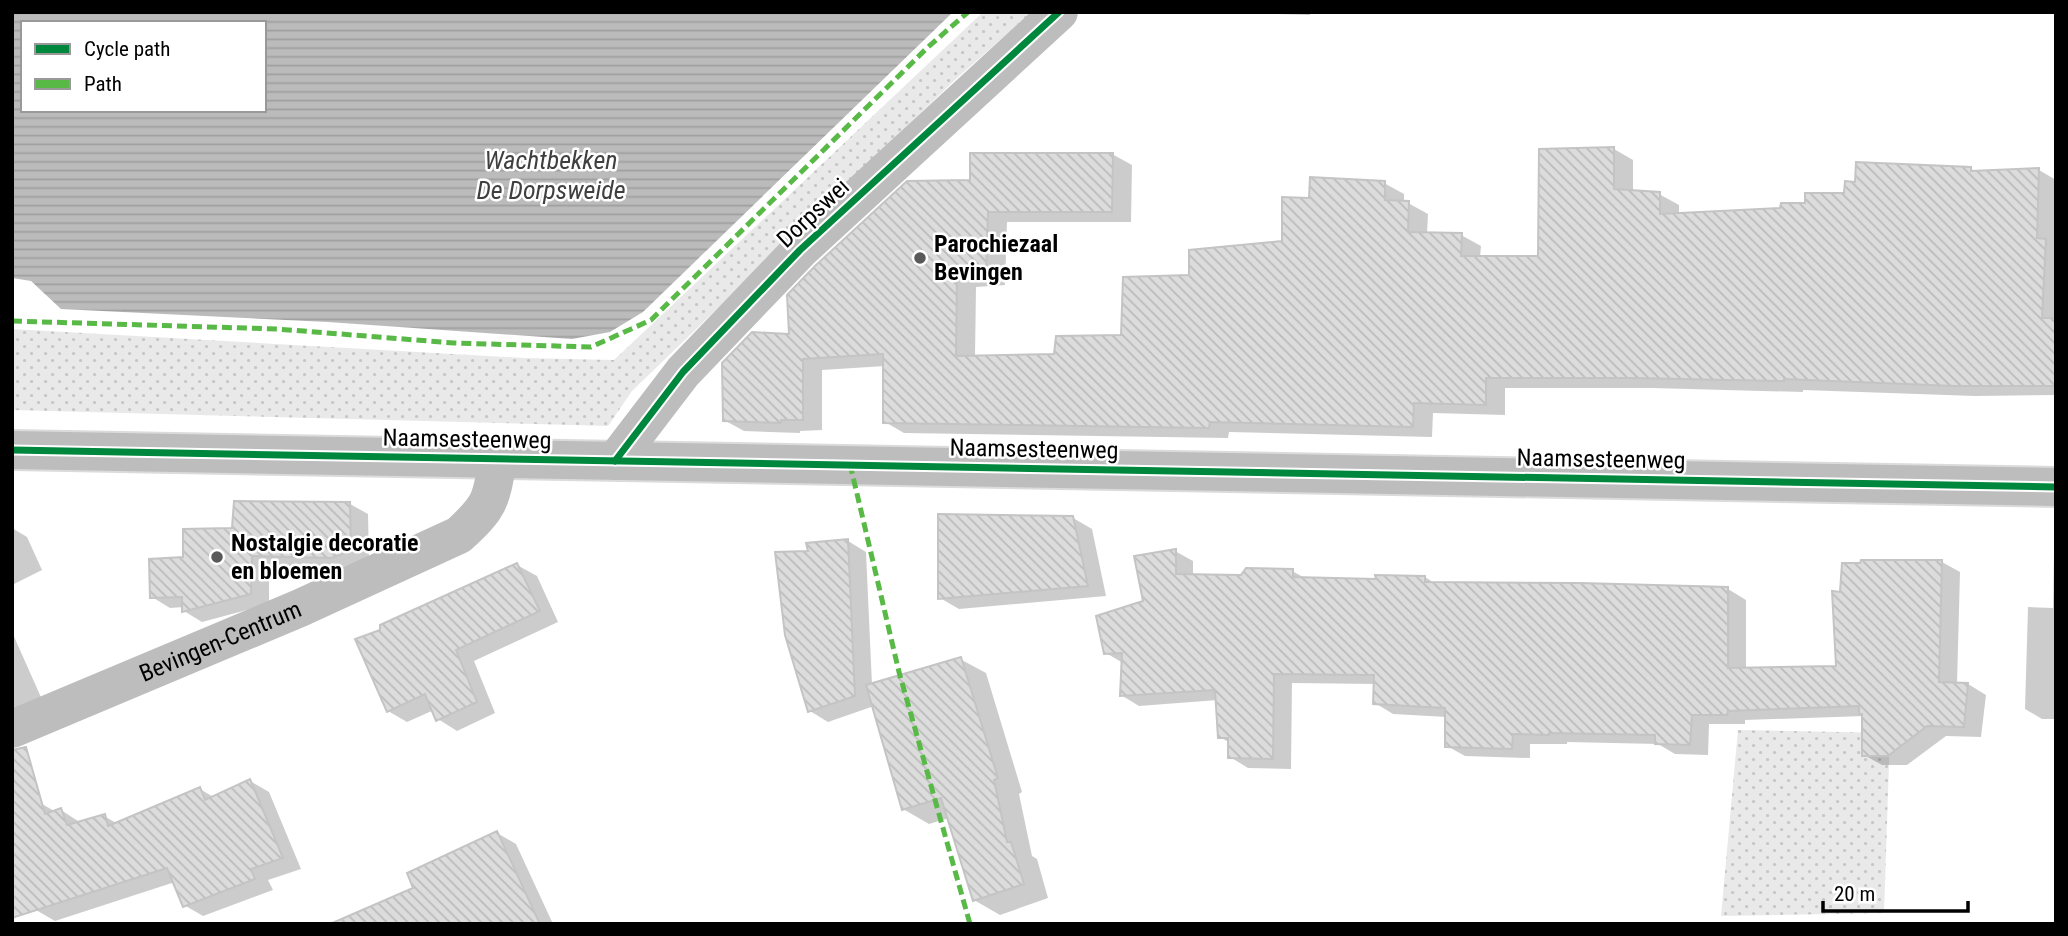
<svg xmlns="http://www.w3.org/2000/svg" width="2068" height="936" font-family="'Roboto Condensed',sans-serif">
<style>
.grass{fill:url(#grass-dots)}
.water{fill:url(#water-rules);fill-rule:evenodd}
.shadow{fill:#0003}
.building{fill:url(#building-back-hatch);stroke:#c4c4c4;stroke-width:2}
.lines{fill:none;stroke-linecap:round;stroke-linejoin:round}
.primary-casing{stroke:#dbdbdb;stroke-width:42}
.minor{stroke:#bdbdbd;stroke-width:38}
.primary{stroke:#bdbdbd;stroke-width:38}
.quiet{stroke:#58b947;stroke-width:5;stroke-dasharray:10 5;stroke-linecap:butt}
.cycleway-casing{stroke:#fff;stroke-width:11}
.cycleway{stroke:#00873e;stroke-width:7}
.poi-dot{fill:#595959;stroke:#fff;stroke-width:2.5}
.labels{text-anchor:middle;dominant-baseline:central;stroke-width:5;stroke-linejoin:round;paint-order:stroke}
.street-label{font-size:24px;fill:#000;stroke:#fff}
.poi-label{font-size:24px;font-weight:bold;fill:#000;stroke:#fff;text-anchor:start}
.water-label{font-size:26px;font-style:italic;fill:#3f3f3f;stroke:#fff}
</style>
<defs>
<pattern id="grass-dots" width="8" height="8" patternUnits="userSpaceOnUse" patternTransform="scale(1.75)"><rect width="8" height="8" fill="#e9e9e9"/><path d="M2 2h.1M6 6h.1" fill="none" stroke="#c6c6c6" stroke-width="1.8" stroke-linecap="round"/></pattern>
<pattern id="water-rules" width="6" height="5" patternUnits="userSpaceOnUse" patternTransform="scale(1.75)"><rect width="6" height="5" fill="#bbb"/><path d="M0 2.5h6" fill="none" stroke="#9f9f9f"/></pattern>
<pattern id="building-back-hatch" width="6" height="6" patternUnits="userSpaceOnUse" patternTransform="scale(1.75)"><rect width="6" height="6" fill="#dcdcdc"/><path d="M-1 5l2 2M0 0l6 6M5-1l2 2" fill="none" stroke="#bbb"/></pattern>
</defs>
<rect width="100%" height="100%" fill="#fff"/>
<g class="grass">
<polygon points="983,12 1032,12 958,77 632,391 608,426 12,410 12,329 525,358 614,360"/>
<polygon points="1738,730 1890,733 1884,913 1721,916"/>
</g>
<path class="water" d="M12,12h941l-310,300 -33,20 -38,7 -244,-17 -267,-13 -30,-28 -19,-3zM23,23h241v87h-241z"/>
<g class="shadow">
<polygon points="1207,12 1310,12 1310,15"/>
<polygon points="1614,149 1633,160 1633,192 1659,194 1679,205 1679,214 1782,210 1971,169 1978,173 2039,170 2056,180 2056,395 1975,396 1803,390 1803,392 1652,388 1505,388 1505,415 1433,413 1432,437 1229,432 1228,438 904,433 885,422 885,366 822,370 822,430 800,431 800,433 744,431 724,420 791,336 972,182 1112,154 1132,165 1131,222 1007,222 1005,285 976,287 975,357 1056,356 1123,337 1190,277 1283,243 1311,200 1384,183 1404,194 1404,202 1408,203 1428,214 1427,234 1461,235 1481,246 1480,258 1539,258"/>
<polygon points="350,504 368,514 369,561 350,567 269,566 269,604 202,622 184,611 184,607 170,608 152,597 184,559 234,529"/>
<polygon points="1073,518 1092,529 1106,596 959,609 940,598"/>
<polygon points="12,528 27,537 42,570 12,585"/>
<polygon points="848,541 866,552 872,685 960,659 986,673 1022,792 1019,794 1032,856 1037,859 1048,898 1000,915 974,900 949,818 929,824 903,809 874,706 828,722 810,711 810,552"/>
<polygon points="1175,551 1193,561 1193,576 1242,577 1292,571 1307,579 1377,581 1425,577 1436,584 1728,589 1746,600 1746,670 1838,667 1842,594 1942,562 1960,572 1957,684 1968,684 1986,695 1981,737 1946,736 1907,765 1882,765 1864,755 1864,716 1745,720 1745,724 1709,724 1708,755 1675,754 1658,744 1567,742 1567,744 1530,744 1530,758 1465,756 1447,746 1447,717 1393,714 1375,703 1376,684 1292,683 1291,769 1248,768 1230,757 1230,743 1220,737 1218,700 1139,706 1121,695 1123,663 1106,653 1145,603"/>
<polygon points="2054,553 2056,553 2056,719 2042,719 2025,709 2028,607 2053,608"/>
<polygon points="517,565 537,576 558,622 474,661 495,713 457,731 438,719 434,710 407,722 388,711 382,631"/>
<polygon points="12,632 44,704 12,718"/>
<polygon points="250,781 269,792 301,869 268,880 273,890 203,916 184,905 175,882 55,921 36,910 42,804 56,812 61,810 81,823 104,816 118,824 200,789 215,798"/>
<polygon points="497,833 516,844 553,924 337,924 415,889"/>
</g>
<g class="building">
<polygon points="1614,147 1614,189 1660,192 1660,214 1780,208 1781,203 1805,203 1805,193 1844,193 1845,181 1855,182 1856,162 1971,167 1971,171 2039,168 2037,238 2046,239 2042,318 2056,318 2056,386 1954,386 1784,379 1784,381 1631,378 1486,378 1486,405 1414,403 1413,427 1210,422 1209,428 883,423 883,354 803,359 803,420 781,420 781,423 723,421 722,363 752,332 789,334 787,295 815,266 907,181 970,180 970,153 1113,153 1112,212 988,212 986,275 957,276 956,356 1054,354 1056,336 1121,335 1123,277 1189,275 1189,250 1282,241 1282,197 1309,198 1310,177 1385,181 1385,200 1409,201 1408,232 1462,233 1461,256 1538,256 1539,149"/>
<polygon points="234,501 350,502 351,551 331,558 252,556 251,594 182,612 182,597 150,598 149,559 183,557 183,529 232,528"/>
<polygon points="938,514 1073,516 1088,586 938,599"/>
<polygon points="848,539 855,696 808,712 785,635 775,552 808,551 806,543"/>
<polygon points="1176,549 1176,574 1241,575 1246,568 1293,569 1293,577 1376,579 1375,575 1425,576 1425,582 1580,583 1728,587 1728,668 1836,666 1832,591 1840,592 1842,563 1860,563 1861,560 1942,560 1939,682 1968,683 1964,727 1927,726 1888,756 1862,756 1862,714 1859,714 1859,706 1728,711 1727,715 1692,715 1690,745 1655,744 1655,735 1549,733 1549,735 1513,734 1512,749 1445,747 1445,708 1373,704 1374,675 1274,674 1273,759 1228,758 1228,738 1218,738 1215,690 1120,696 1122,653 1104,654 1096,616 1143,601 1134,556"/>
<polygon points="517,563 540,611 456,650 477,702 436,721 425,694 387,712 355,639 380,630 380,625"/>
<polygon points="961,657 998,778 994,780 1007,842 1011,842 1024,884 973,901 941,798 902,810 866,685"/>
<polygon points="26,747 45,814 61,808 67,825 105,814 108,826 200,787 205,800 250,779 283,858 251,869 255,879 183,907 167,868 12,918 12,750"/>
<polygon points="497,831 540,924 330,924 413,888 407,873"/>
</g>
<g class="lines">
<defs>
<polyline id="primary" points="12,450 2056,487"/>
</defs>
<use href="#primary" class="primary-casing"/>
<g class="minor">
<polyline points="615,461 683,372 800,250 1059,12"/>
<path id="s1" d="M12,729l288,-121 159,-73c32,-29 32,-35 39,-76"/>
</g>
<use href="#primary" class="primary"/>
<g class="quiet">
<polyline points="12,321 277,329 454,343 591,347 651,320 927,48 968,12"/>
<polyline points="850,464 899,672 970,924"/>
</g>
<defs>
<g id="cycleway">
<polyline points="12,450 2056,487"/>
<polyline points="615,461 683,372 800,250 1059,12"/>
</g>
</defs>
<use href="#cycleway" class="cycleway-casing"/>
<use href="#cycleway" class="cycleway"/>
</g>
<g class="poi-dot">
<circle cx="920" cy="258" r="7"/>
<circle cx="217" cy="557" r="7"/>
</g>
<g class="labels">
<g class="street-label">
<text transform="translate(813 213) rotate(-43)">Dorpswei</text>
<text transform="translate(467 439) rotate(1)">Naamsesteenweg</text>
<text transform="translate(1034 449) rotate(1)">Naamsesteenweg</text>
<text transform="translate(1601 459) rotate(1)">Naamsesteenweg</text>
<text stroke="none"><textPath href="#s1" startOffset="226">Bevingen-Centrum</textPath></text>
</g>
<g class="poi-label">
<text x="934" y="244">Parochiezaal<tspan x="934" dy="28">Bevingen</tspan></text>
<text x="231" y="543">Nostalgie decoratie<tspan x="231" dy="28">en bloemen</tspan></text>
</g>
<g class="water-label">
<text x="551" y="160">Wachtbekken<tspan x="551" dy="30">De Dorpsweide</tspan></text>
</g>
</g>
<rect width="2068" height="936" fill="none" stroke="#000000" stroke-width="28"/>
<rect x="21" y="21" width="245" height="91" fill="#ffffff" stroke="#999999" stroke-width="2"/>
<rect x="35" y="44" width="35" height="10" fill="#00873e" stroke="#999999" stroke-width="2"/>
<text x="84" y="56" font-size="21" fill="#000000">Cycle path</text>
<rect x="35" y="79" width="35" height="10" fill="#58b947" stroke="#999999" stroke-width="2"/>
<text x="84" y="91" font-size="21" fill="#000000">Path</text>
<path d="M1823 901v10h145v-10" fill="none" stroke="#000000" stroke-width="3.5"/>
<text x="1834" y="901" font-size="21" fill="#000000" stroke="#ffffff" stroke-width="5" paint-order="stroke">20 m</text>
</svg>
